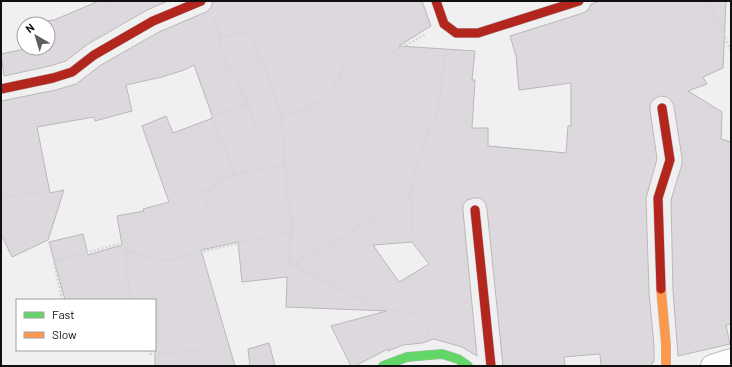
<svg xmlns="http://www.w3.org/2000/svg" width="732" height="367" font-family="Barlow,sans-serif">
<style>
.building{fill:#ddd8de;stroke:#b9b8b9;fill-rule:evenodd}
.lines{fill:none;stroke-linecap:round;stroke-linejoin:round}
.street-casing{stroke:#bbbbbc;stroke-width:24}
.fast-casing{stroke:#bbbbbc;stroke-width:10}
.slow-casing{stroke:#bbbbbc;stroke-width:10}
.jam-casing{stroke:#bbbbbc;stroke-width:10}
.path{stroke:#d4d4d5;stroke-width:2.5;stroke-dasharray:2 2;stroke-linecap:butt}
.street{stroke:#fdfdfd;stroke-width:22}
.fast{stroke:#63d668;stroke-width:9}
.slow{stroke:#ff974d;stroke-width:9}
.jam{stroke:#b3261e;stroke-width:9}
</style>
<rect width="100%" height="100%" fill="#f0f0f1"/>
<g class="building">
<polygon points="99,1 168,1 147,10 88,44 66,61 50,66 4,76 1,54 29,48 48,48 48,24 28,23 54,20"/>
<path d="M213,1h209l9,25 -32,20 76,5 -3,29h3l-3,48h16v18l78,7 2,-27h3v-43l-52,7 -3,-34 -6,-20 73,-23 5,-3 3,-6 9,-3h126l-3,67 -20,9 4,7 -19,7 34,21 -1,27 10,3v182l-5,1 4,19 -52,12 -5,-65 -2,-91 11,-36v-6l-8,-52 -3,-6 -4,-3 -7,-1 -6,3 -4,5v6l7,49 -11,39 3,94 5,54v16h-2v4h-51l-1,-12 -36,3 1,9h-62l-16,-157 -2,-7 -5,-4h-6l-7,2 -4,5v6l14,145 -15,-9 -28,-8 -12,4 -19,2 -15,6v-2l-33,17h-4l-20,-40 56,-15 -101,-4 1,-30 -45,5 -4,-40 -37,8 34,116h-80v-66h-90l-16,-58 34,-8 5,21 34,-10 -5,-29 27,-5 -1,-2 26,-7 -27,-76 24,-10 7,17 40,-15 -19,-53 -10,5 -22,7 -36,8 6,26 -37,10 -1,-4 -57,10 13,66 14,-3 -16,50 -36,17 -11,-23v-133l55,-11 20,-6 25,-19 58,-33 47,-20 5,-4zM412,242l17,22 -30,18 -26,-37z"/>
<polygon points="269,343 275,366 250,366 248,349"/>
</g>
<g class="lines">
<defs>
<polyline id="street" points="712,366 731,360"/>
<polyline id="fast" points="383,366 407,357 442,354 458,359 468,366"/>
<polyline id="slow" points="661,289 666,345 666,366"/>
<g id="jam">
<polyline points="436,1 444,24 456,33 478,33 579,1"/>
<polyline points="1,89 53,78 72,72 94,55 153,21 201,1"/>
<polyline points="475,210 491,366"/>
<polyline points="661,289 658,198 670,160 662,108"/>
</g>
</defs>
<use href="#street" class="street-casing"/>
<use href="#fast" class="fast-casing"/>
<use href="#slow" class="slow-casing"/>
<use href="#jam" class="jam-casing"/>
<g class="path">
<polyline points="108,1 114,17"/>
<polyline points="709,1 731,51"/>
<path d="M213,19l7,18c15,0 19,-11 33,2l17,44 11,35 4,35 1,34 6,35 -3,37 4,6"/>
<path d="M220,37c-4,16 15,38 21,51 6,15 11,30 17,45"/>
<polyline points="374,63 426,34"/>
<polyline points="247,105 212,117 235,175 250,171 286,165"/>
<path d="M281,118c13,-6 29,-11 41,-19 10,-7 18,-23 21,-34"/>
<polyline points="411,191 412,236"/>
<polyline points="190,197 208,190 223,180 235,175"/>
<polyline points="1,198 41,192"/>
<polyline points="204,210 209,190"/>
<polyline points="128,252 126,266 131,300"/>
<polyline points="62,300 54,262 118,244 122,249 164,261 230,245 291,232"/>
<polyline points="430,333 416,316 409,313 376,308 293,265 363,225 411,191 419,155 439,107 445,52"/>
<polyline points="149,350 150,354 173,353 207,349"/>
</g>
<use href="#street" class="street"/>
<use href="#fast" class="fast"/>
<use href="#slow" class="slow"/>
<use href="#jam" class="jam"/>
</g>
<rect width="732" height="367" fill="none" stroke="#101011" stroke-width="4"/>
<rect x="16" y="299" width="140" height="52" fill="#ffffff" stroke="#9f9fa0"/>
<rect x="24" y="312" width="20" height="6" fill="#63d668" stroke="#9f9fa0"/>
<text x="52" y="319" font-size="12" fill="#101011">Fast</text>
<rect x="24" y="332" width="20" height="6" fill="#ff974d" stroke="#9f9fa0"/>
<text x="52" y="339" font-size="12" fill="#101011">Slow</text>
<g transform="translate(36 36) rotate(322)"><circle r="19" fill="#ffffff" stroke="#9f9fa0"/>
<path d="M0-3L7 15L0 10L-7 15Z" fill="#5e5e5f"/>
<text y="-6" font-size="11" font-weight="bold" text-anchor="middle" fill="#101011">N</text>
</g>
</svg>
